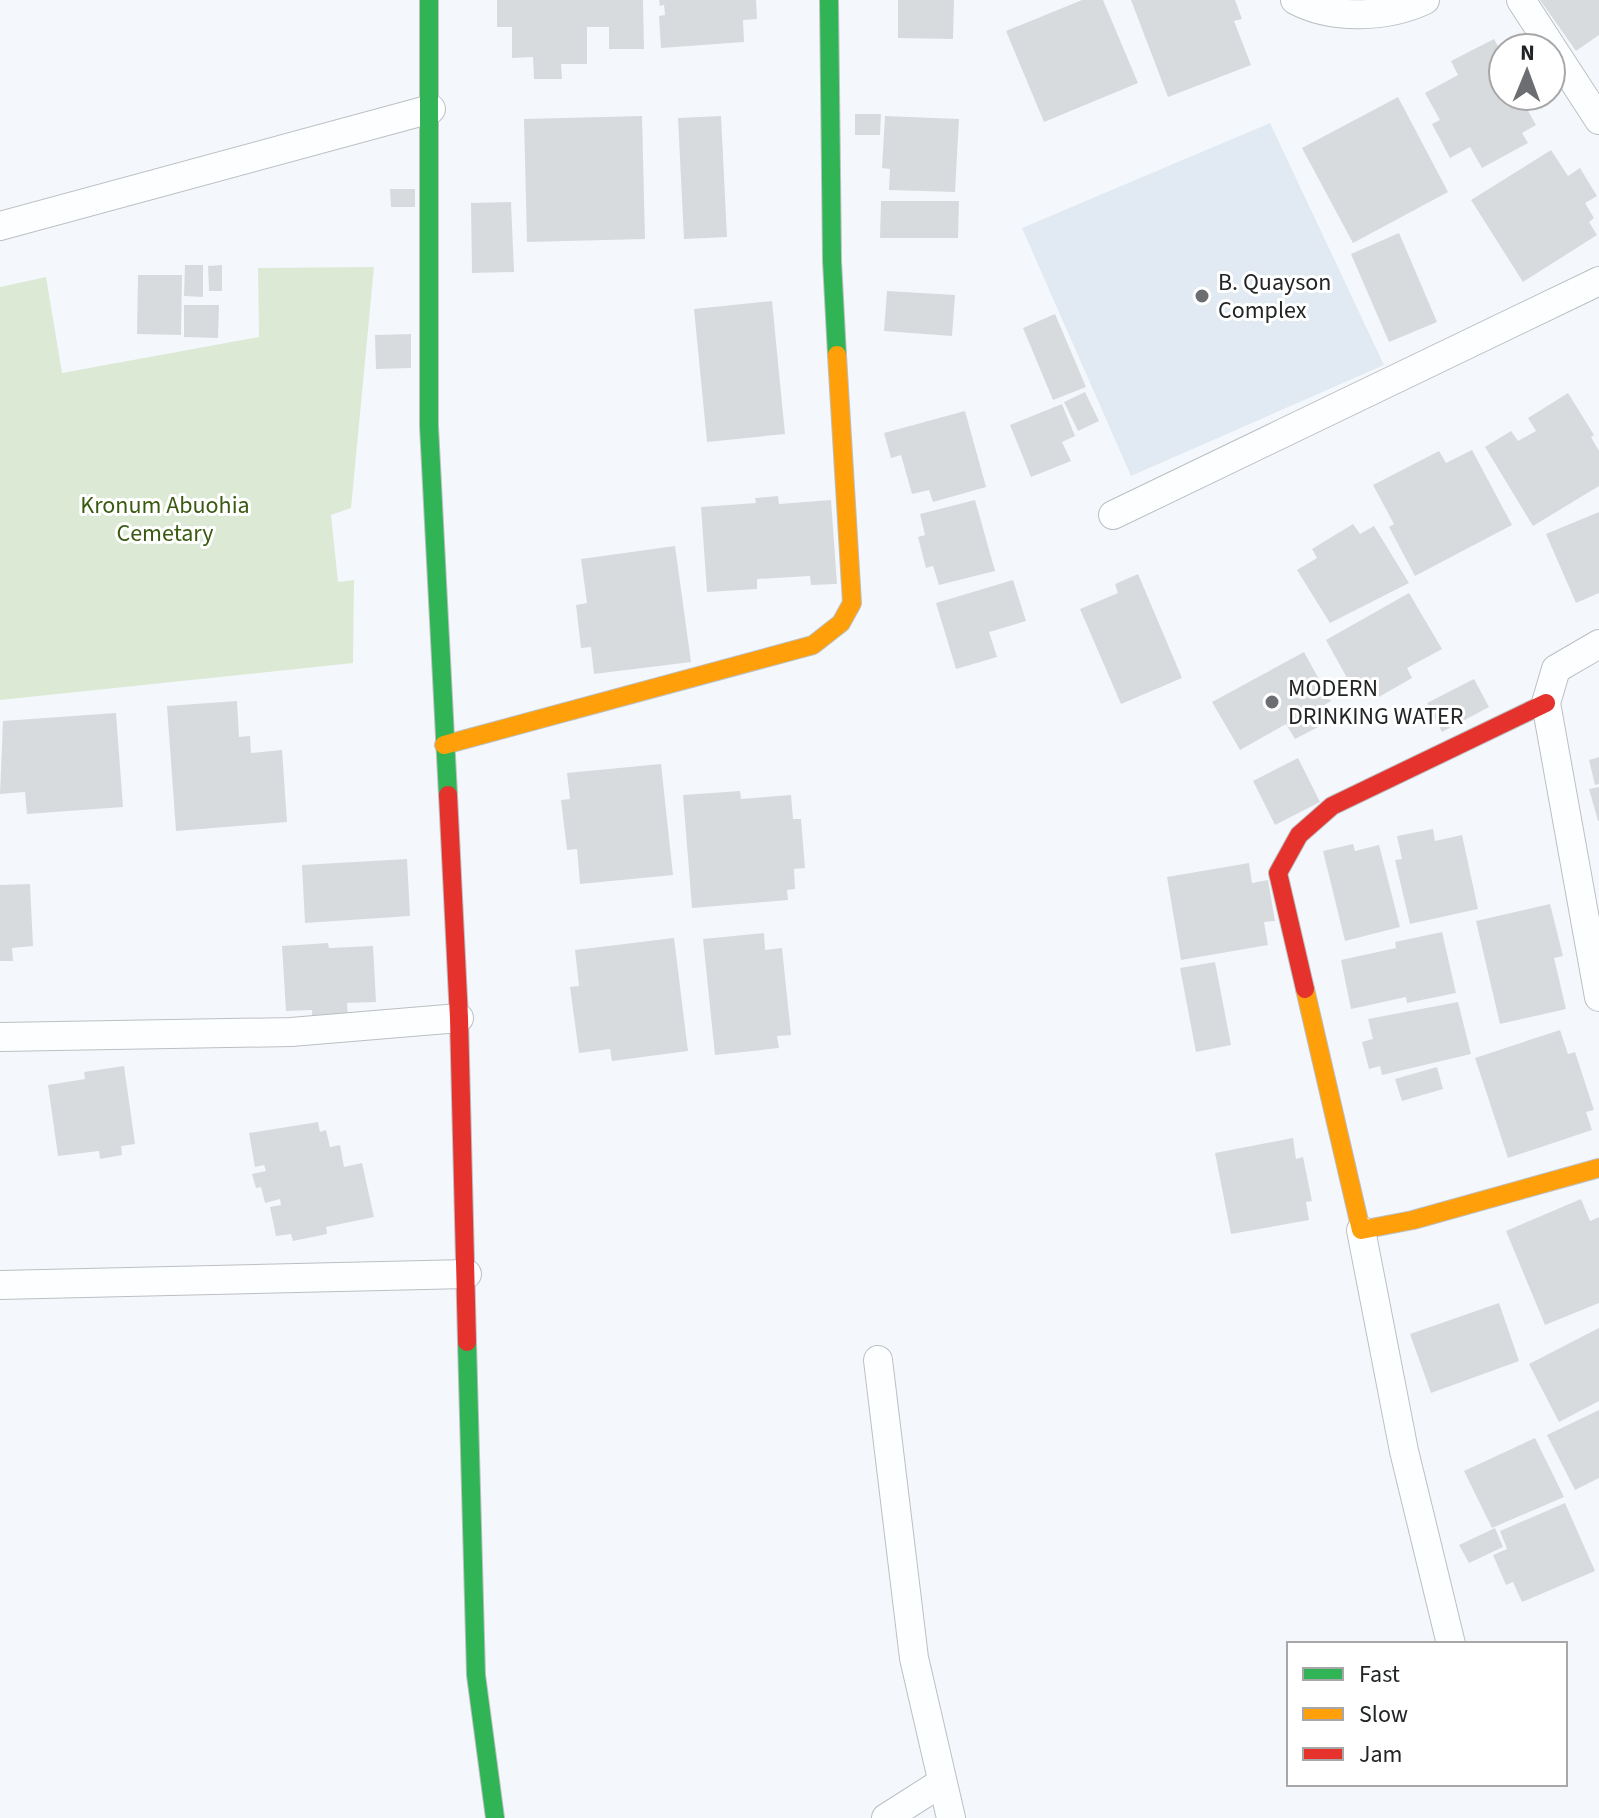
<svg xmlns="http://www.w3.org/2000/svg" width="1599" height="1818" font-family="'Source Sans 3',sans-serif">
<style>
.built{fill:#e1eaf2}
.green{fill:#dce9d5}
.building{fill:#d8dbde}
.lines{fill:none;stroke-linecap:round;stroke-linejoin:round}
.street-casing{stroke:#bcbfc2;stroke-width:30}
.fast-casing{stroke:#bcbfc2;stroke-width:20}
.slow-casing{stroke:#bcbfc2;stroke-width:20}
.jam-casing{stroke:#bcbfc2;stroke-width:20}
.street{stroke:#fdfeff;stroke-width:28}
.fast{stroke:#30b455;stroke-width:18}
.slow{stroke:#ff9f0a;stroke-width:18}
.jam{stroke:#e5322d;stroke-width:18}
.poi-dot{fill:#6c6e71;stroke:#fff;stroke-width:3}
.labels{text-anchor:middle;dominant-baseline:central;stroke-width:6;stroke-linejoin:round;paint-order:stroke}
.poi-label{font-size:24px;fill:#222426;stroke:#fff;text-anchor:start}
.park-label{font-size:24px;fill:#3a5a12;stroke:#fff}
</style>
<rect width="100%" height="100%" fill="#f4f8fc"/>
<polygon class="built" points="1270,123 1384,365 1131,476 1022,228"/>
<polygon class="green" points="374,267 351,508 331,515 338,582 354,580 353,663 0,700 0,287 46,277 62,373 259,337 258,268"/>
<g class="building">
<polygon points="497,0 643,0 644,49 609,49 609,27 587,27 587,64 561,64 562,79 534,79 533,57 512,58 512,27 497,27"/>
<polygon points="659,0 756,0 757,19 743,20 744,42 661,48 659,16 665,15 664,5 660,6"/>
<polygon points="898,0 954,0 953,39 898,38"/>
<polygon points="1082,0 1103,0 1138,83 1044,122 1006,31"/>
<polygon points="1131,0 1235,0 1242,19 1234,21 1251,65 1168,97"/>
<polygon points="1540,0 1599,0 1599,35 1576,51"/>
<polygon points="1494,39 1503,55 1503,96 1533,96 1537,103 1527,109 1536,125 1522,133 1528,143 1482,168 1470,147 1450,158 1432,124 1440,120 1425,93 1458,75 1451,61"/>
<polygon points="1398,97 1448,192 1353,243 1302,148"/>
<polygon points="855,114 881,114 880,135 855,135"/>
<polygon points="642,116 645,239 527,242 524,119"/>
<polygon points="721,116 727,237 684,239 678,118"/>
<polygon points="885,116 959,119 955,192 889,190 890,169 882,168"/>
<polygon points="1551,150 1568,176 1580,168 1597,196 1585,203 1594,218 1589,222 1597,235 1523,282 1471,200"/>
<polygon points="390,189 415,189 415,207 391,207"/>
<polygon points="881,201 959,201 958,238 880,238"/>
<polygon points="511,202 514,272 472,273 471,203"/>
<polygon points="1399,233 1437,322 1389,342 1351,254"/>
<polygon points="185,265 203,265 203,297 184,296"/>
<polygon points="222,265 222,291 209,291 208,266"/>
<polygon points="138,275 182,275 181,335 137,334"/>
<polygon points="887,291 955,295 952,336 884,331"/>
<polygon points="772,301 785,434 707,442 694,309"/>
<polygon points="184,305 219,305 218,338 184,337"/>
<polygon points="1055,314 1086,387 1053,400 1023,328"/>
<polygon points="411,334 411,368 376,369 375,335"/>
<polygon points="1085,392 1099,421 1078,431 1064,402"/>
<polygon points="1568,393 1594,435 1591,437 1599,451 1599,486 1533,526 1485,447 1511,431 1518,441 1536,431 1528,418"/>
<polygon points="1062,404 1075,436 1062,442 1071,461 1031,477 1010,425"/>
<polygon points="965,411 986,487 933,502 929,490 912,494 901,455 891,458 884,433"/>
<polygon points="1472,450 1512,525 1415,576 1389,527 1394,524 1373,485 1439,451 1446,463"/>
<polygon points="778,496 779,504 831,500 837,584 811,585 810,576 757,579 757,589 707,592 701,507 756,503 755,498"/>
<polygon points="975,500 995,571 939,585 933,566 926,568 918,537 925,535 920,514"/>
<polygon points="1599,512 1599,593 1576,603 1546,534"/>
<polygon points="1353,524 1360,534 1374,526 1409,583 1330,623 1297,570 1317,558 1312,549"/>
<polygon points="675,546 691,662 594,674 591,647 581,648 576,605 587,603 581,559"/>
<polygon points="1138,574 1182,678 1121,704 1080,609 1118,593 1115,584"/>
<polygon points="1013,580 1026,621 989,632 997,657 956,669 936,603"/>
<polygon points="1409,593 1442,649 1407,668 1412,678 1377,698 1370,687 1356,694 1326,640"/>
<polygon points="1304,652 1331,701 1316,710 1324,724 1295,739 1286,724 1240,750 1212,702"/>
<polygon points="1474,679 1489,707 1442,732 1427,703"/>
<polygon points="237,701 239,737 250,736 251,753 282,750 287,822 176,831 167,706"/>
<polygon points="116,713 123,807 27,814 25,792 0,794 3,721"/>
<polygon points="1599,757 1599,784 1595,785 1589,760"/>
<polygon points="1298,758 1320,802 1275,825 1253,781"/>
<polygon points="661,764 673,875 580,884 577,849 567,850 561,800 570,799 567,773"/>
<polygon points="1599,787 1599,821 1598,821 1589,789"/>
<polygon points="740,791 741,799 791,795 793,819 801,819 805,868 794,869 795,889 787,890 788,900 692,908 683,795"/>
<polygon points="1433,829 1435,841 1462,835 1478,909 1410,924 1395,860 1402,859 1397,836"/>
<polygon points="1353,844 1355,851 1379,845 1400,927 1345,941 1323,851"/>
<polygon points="407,859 410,916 305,923 302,865"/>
<polygon points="1249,863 1252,883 1268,880 1275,921 1264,922 1268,945 1181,960 1167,877"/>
<polygon points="30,884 33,946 12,948 13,961 0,961 0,885"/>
<polygon points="1550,904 1563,956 1554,958 1566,1009 1500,1024 1476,921"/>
<polygon points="1442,932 1456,993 1407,1003 1406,997 1351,1009 1341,960 1396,948 1395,942"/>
<polygon points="764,933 765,950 782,948 791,1035 777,1036 779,1048 715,1055 703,939"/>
<polygon points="674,938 688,1051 612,1061 610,1049 579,1053 570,987 579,986 575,950"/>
<polygon points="328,943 329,948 373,946 376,1002 347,1003 348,1017 312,1019 312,1010 286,1011 282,946"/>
<polygon points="1215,962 1231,1045 1196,1052 1180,968"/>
<polygon points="1458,1002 1471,1054 1382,1075 1380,1066 1369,1069 1362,1042 1373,1039 1368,1019"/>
<polygon points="1560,1030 1568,1054 1575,1052 1594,1110 1586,1112 1592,1130 1508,1158 1475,1058"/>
<polygon points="124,1066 135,1144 121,1146 122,1155 100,1159 99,1151 58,1156 48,1085 85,1079 84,1072"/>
<polygon points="1437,1067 1443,1089 1402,1101 1395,1079"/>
<polygon points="318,1122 320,1132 326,1130 330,1147 340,1145 344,1167 362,1163 374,1217 326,1227 327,1234 293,1241 291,1234 276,1236 270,1207 281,1205 280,1199 265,1203 261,1187 256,1188 252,1174 266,1171 264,1165 255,1167 249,1133"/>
<polygon points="1293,1138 1296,1159 1303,1157 1312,1201 1306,1202 1309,1220 1231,1234 1215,1153"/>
<polygon points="1581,1199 1590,1221 1599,1217 1599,1303 1545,1325 1506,1231"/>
<polygon points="1499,1303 1519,1361 1431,1393 1410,1334"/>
<polygon points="1599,1328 1599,1401 1559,1422 1529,1364"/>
<polygon points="1599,1410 1599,1478 1575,1490 1547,1435"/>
<polygon points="1535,1438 1564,1497 1492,1528 1464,1471"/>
<polygon points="1565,1503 1595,1571 1522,1602 1513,1582 1506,1585 1493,1555 1507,1549 1500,1531"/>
<polygon points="1495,1528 1503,1547 1469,1563 1459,1545"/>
</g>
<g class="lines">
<defs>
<g id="street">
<path d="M1295,0c37,20 92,18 130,0"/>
<polyline points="1521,0 1599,120"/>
<polyline points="0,226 431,109"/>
<polyline points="1113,515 1599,281"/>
<polyline points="1599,644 1556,669 1546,703 1599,997"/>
<polyline points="0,1037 291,1032 459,1018"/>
<polyline points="1361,1230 1404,1451 1451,1644"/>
<polyline points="0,1285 467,1274"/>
<polyline points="878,1360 914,1658 951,1818"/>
<polyline points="886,1818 941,1783"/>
</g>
<g id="fast">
<polyline points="429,0 429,426 448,795"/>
<polyline points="829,0 832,261 837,355"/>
<polyline points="467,1342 476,1675 495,1818"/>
</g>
<g id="slow">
<polyline points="444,745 813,645 841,623 852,603 837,355"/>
<polyline points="1305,989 1361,1230 1413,1220 1599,1168"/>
</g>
<g id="jam">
<polyline points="448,795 459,1018 467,1342"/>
<polyline points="1305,989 1278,873 1299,835 1332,806 1546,703"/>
</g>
</defs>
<use href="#street" class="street-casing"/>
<use href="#fast" class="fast-casing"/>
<use href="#slow" class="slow-casing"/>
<use href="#jam" class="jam-casing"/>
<use href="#street" class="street"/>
<use href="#fast" class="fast"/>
<use href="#slow" class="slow"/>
<use href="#jam" class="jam"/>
</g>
<g class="poi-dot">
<circle cx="1202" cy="296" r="8"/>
<circle cx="1272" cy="702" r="8"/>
</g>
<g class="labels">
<g class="poi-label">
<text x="1218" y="282">B. Quayson<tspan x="1218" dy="28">Complex</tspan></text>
<text x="1288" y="688">MODERN<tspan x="1288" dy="28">DRINKING WATER</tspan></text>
</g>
<g class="park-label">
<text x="165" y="505">Kronum Abuohia<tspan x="165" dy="28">Cemetary</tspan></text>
</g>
</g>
<rect x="1287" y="1642" width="280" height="144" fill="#ffffff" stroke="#a7a7a8" stroke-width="2"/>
<rect x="1303" y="1668" width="40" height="12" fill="#30b455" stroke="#a7a7a8" stroke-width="2"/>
<text x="1359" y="1682" font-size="24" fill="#222426">Fast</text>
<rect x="1303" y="1708" width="40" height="12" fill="#ff9f0a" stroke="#a7a7a8" stroke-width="2"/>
<text x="1359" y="1722" font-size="24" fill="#222426">Slow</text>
<rect x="1303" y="1748" width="40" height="12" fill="#e5322d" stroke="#a7a7a8" stroke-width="2"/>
<text x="1359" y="1762" font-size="24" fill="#222426">Jam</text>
<g transform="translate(1527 72) rotate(1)"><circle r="38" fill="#ffffff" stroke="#a7a7a8" stroke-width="2"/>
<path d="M0-6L14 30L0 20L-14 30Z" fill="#6c6e71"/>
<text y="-12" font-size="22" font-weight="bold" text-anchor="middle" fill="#222426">N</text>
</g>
</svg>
